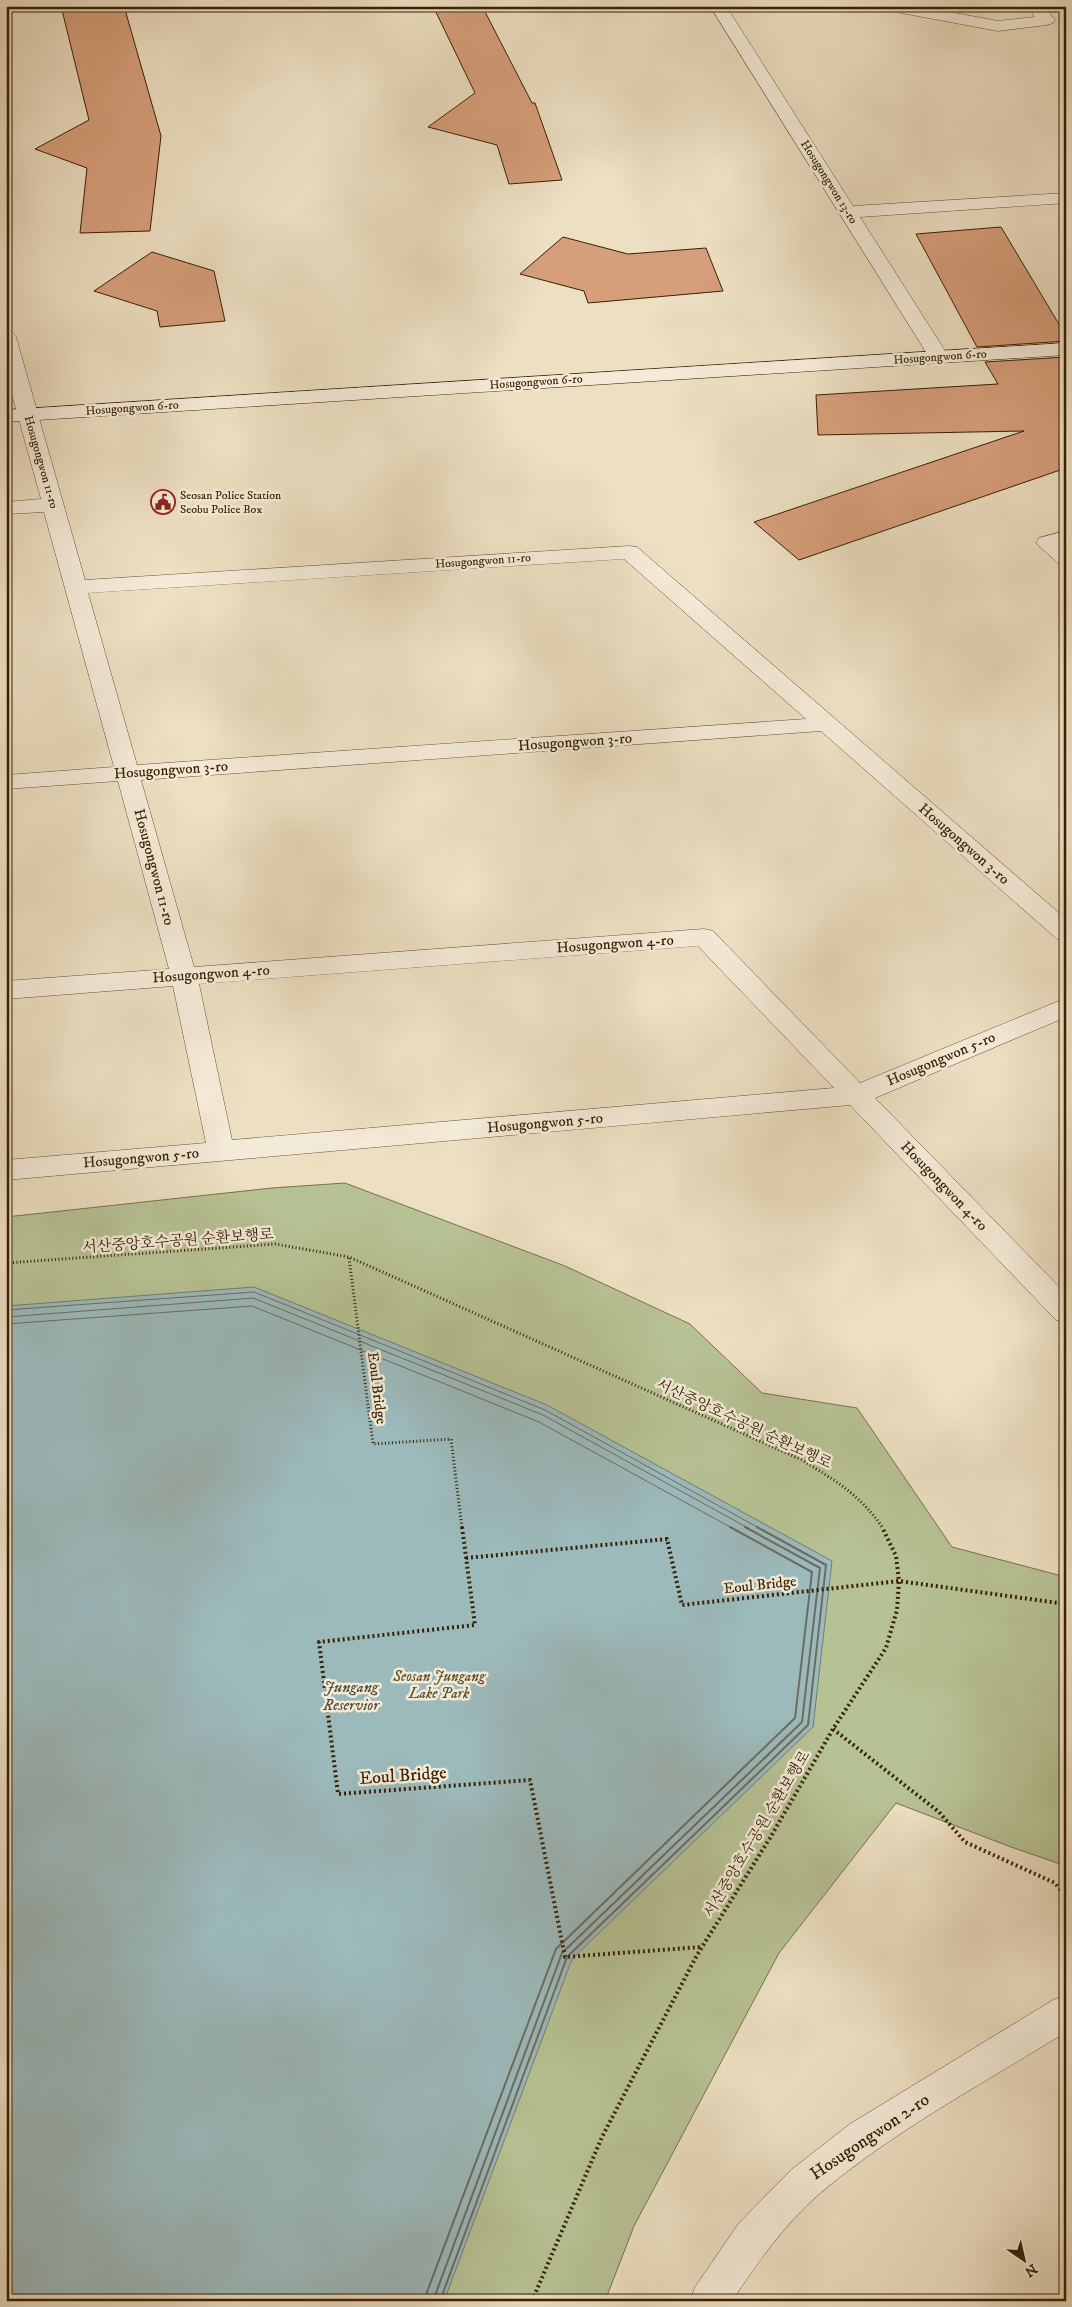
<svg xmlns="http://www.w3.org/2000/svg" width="1072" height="2307" font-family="'IM FELL DW Pica','Noto Serif KR',serif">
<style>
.green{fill:#b7c294;stroke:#77714c}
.water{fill:#9cbabc;stroke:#747c72}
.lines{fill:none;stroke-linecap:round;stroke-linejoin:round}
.shore-far1{stroke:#6a6d60;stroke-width:1}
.shore{stroke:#6a6d60;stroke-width:2}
.building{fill:#d69e7a;stroke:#372003}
.lane-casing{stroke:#645033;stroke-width:1}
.street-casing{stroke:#645033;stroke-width:1}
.secondary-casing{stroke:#372003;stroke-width:1}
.path-far1{stroke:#372003;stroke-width:3;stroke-dasharray:1 2.5;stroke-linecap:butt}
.path{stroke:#372003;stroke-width:4;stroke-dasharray:2 3;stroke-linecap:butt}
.lane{fill:#f3ead7;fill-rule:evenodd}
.street{fill:#f3ead7;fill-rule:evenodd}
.secondary{fill:#f3ead7;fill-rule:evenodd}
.labels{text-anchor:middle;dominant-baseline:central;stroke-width:5;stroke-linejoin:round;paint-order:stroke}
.far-street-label{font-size:12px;fill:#372003;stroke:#f3ead7}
.far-poi-label{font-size:12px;fill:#372003;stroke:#f3ead7;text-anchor:start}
.street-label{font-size:15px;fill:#372003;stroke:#f3ead7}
.park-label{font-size:15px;font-style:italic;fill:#5d512e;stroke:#f3ead7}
.water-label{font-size:16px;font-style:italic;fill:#554e3a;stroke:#f3ead7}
.near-street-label{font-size:18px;fill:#372003;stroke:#f3ead7}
</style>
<rect width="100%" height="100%" fill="#eddfc2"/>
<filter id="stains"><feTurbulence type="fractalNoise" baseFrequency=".004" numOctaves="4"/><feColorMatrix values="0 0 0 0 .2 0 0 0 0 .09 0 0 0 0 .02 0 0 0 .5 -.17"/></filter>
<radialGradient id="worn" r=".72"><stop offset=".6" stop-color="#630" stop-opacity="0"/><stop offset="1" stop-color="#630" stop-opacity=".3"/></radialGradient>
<polygon class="green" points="345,1183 565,1266 690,1324 762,1393 857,1408 952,1547 1066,1577 1066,1866 1011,1847 896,1803 779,1953 634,2226 605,2301 6,2301 6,1217 272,1188"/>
<polygon class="water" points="254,1287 547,1405 832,1561 813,1727 572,1959 444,2301 6,2301 6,1306"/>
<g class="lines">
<g class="shore-far1">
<polyline points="6,1310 254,1292 545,1410 759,1528"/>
<polyline points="6,1317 253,1298 543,1415 748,1528"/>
<polyline points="6,1324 252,1306 539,1422 732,1528"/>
</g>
<g class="shore">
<polyline points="426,2301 427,2292 556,1949 795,1718 812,1572 730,1527"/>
<polyline points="433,2301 562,1953 802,1722 820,1568 745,1527"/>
<polyline points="440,2301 567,1957 808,1725 826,1565 757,1527"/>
</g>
</g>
<g class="building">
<polygon points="61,6 124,6 161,136 150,231 80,233 87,168 35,149 89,120"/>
<polygon points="433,6 482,6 532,103 535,103 562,180 509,184 497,145 428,127 475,93"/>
<polygon points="1001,227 1066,336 1066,341 977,347 916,234"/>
<polygon points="563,237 628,254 706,248 723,291 588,303 584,291 520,274"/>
<polygon points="152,252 214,271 225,321 160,327 157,311 94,291"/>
<polygon points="1066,357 1066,468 799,560 754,522 1024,431 818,435 816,395 998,384 985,362"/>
</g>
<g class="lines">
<defs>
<g id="lane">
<polygon points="883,6 918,6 998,21 1035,17 1027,6 1044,6 1055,20 1053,23 1047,25 998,31 891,11 885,9"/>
<polygon points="1066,531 1066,544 1063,545 1066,547 1066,564 1058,563 1036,543 1039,538"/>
</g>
<g id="street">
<polygon points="710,6 726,6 853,206 1066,193 1066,203 860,217 949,357 946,361 939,363 932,361 929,357"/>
<path d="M6,331l7,2 3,4 69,243 544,-34 8,1 429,372v22l-9,-2 -236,-208 -680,49 53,187 510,-38 9,2 147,152 206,-85v19l-191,81 191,196v29l-10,-3 -206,-215 -844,75v-20l200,-17 -33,-157 -167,13v-18l163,-12 -51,-188 -112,8v-14l108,-8 -70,-255 -38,2v-12l35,-3 -35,-126zM624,559l182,160 -669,46 -49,-172zM698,946l136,142 -602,52 -33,-156z"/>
<path d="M1066,1995v37c-82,51 -174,100 -248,163 -34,30 -61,68 -86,106h-42l5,-14 44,-64 52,-53 59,-46 203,-124z"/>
</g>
<polygon id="secondary" points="1066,343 1066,355 6,422 6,410"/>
</defs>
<use href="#lane" class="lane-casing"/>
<use href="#street" class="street-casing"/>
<use href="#secondary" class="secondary-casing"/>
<g class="path-far1">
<polyline points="349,1258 373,1444 451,1439 462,1528"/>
<path d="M6,1263l269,-19 74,13 453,203c34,21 57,34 81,68"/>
</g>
<g class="path">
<polyline points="462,1527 475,1625 319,1642 338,1794 530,1780 565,1957 701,1947"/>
<polyline points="466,1558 667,1539 682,1605 899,1581 1066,1604"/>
<polyline points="833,1729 939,1812 965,1842 1055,1883 1066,1897"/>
<polyline points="532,2301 602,2137 697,1955 770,1838 833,1729 886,1648 897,1610 899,1581 896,1556 882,1527"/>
</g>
<use href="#lane" class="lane"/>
<use href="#street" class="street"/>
<use href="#secondary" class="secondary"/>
</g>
<defs>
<symbol id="civic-ring" viewBox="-11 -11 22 22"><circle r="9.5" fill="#f3ead7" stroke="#8f2418" stroke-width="1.5"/><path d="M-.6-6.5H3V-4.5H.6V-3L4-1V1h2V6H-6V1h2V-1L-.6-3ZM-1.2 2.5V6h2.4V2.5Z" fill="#8f2418"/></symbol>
</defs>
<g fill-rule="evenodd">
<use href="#civic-ring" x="149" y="488" width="28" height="28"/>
</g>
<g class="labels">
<g class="far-street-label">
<text transform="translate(829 182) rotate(58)">Hosugongwon 13-ro</text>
<text transform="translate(940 357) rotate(-4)">Hosugongwon 6-ro</text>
<text transform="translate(536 382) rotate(-4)">Hosugongwon 6-ro</text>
<text transform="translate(132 408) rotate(-4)">Hosugongwon 6-ro</text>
<text transform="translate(41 462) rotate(74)">Hosugongwon 11-ro</text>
<text transform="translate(483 561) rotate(-4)">Hosugongwon 11-ro</text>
</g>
<g class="far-poi-label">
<text x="180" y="495">Seosan Police Station<tspan x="180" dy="14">Seobu Police Box</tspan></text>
</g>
<g class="street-label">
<text transform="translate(575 742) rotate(-4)">Hosugongwon 3-ro</text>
<text transform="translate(171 770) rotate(-4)">Hosugongwon 3-ro</text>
<text transform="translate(964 844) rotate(41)">Hosugongwon 3-ro</text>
<text transform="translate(154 867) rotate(75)">Hosugongwon 11-ro</text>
<text transform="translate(615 944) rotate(-4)">Hosugongwon 4-ro</text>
<text transform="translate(211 974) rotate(-4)">Hosugongwon 4-ro</text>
<text transform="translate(941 1059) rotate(-23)">Hosugongwon 5-ro</text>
<text transform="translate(545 1123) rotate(-5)">Hosugongwon 5-ro</text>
<text transform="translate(141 1158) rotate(-5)">Hosugongwon 5-ro</text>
<text transform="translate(944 1186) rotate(46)">Hosugongwon 4-ro</text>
<text transform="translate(178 1241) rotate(-4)">서산중앙호수공원 순환보행로</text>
<text transform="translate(377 1388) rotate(83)">Eoul Bridge</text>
<text transform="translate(744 1424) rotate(25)">서산중앙호수공원 순환보행로</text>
<text transform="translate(760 1585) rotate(-6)">Eoul Bridge</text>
<text transform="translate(757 1834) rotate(-59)">서산중앙호수공원 순환보행로</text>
</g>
<g class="park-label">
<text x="439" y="1676">Seosan Jungang<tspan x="439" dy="17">Lake Park</tspan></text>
</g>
<g class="water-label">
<text x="351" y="1687">Jungang<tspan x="351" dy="18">Reservior</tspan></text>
</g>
<g class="near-street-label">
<text transform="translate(403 1776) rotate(-4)">Eoul Bridge</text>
<text transform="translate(870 2137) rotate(-34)">Hosugongwon 2-ro</text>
</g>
</g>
<rect width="1072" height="2307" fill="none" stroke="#eddfc2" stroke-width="25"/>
<rect x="8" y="8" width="1057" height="2292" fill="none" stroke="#372003" stroke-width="2.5"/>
<rect x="12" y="12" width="1047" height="2282" fill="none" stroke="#372003"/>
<g transform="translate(1024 2260) rotate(146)" stroke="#f3ead7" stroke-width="4" paint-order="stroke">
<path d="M0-4L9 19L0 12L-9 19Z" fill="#372003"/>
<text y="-8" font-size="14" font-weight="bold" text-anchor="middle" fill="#372003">N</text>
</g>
<rect width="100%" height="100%" filter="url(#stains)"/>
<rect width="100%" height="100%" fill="url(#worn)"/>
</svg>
